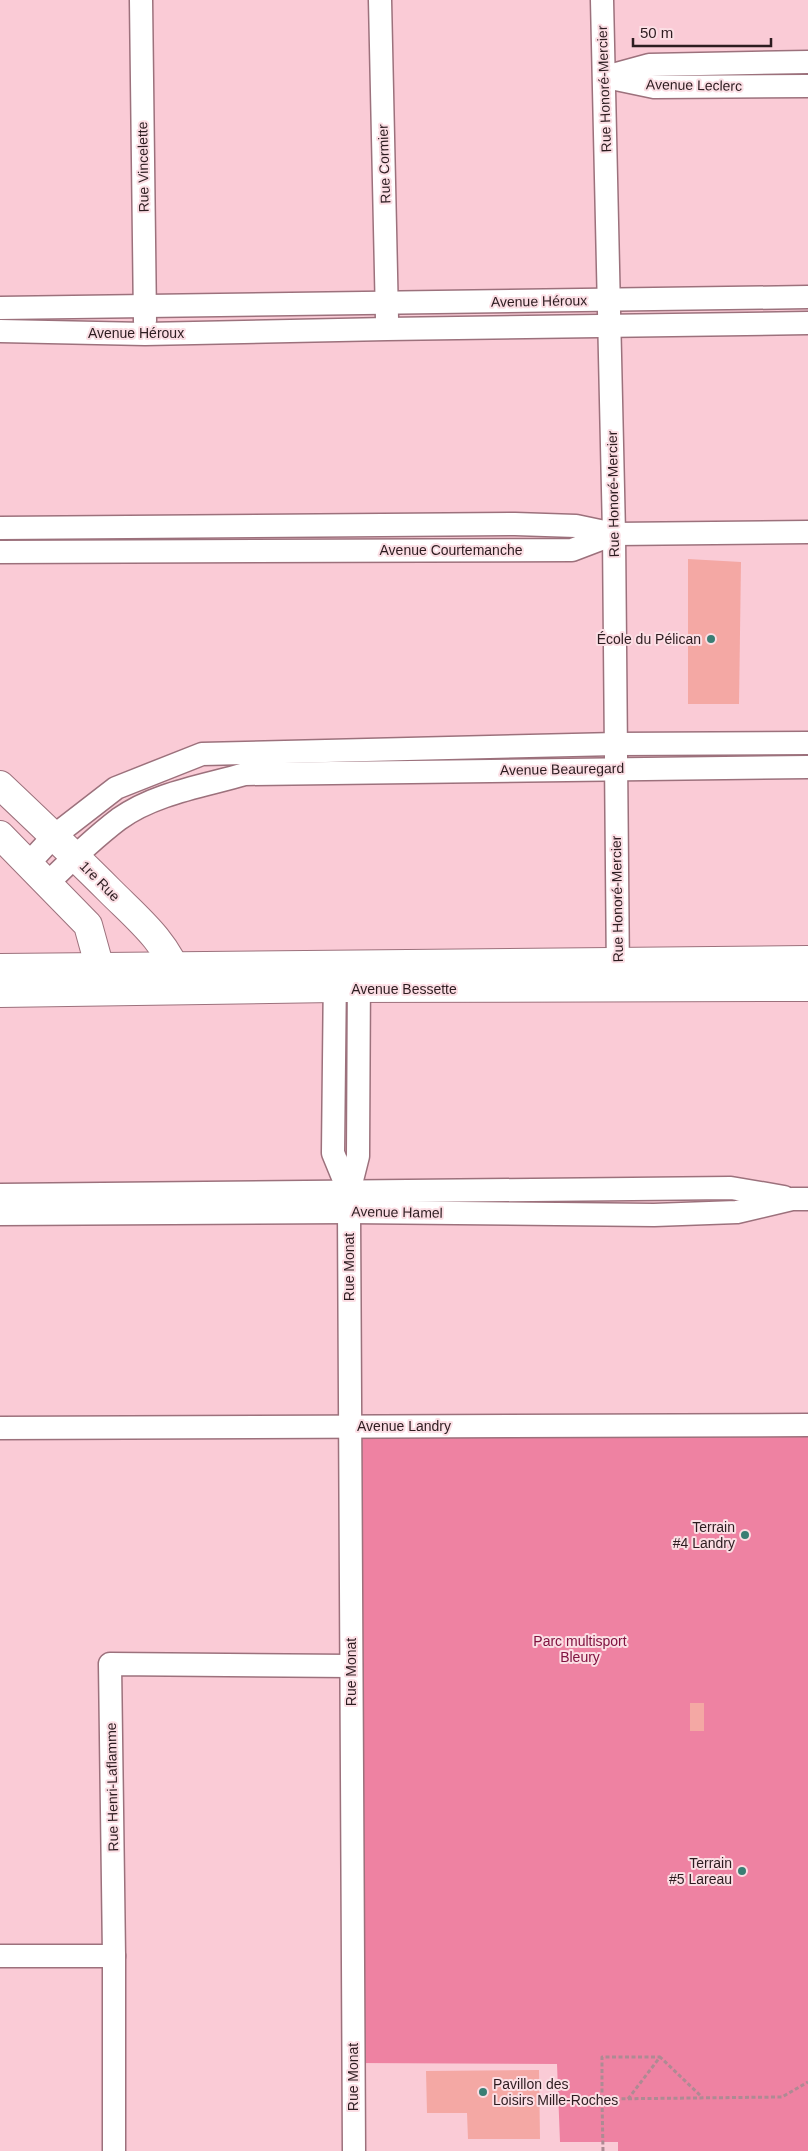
<svg xmlns="http://www.w3.org/2000/svg" width="808" height="2151" font-family="Helvetica,sans-serif">
<style>
.green{fill:#ee82a2}
.building{fill:#f4a8a4}
.lines{fill:none;stroke-linecap:round;stroke-linejoin:round}
.street-casing{stroke:#9c717c;stroke-width:25}
.secondary-casing{stroke:#9c717c;stroke-width:30}
.path{stroke:#ae8a93;stroke-width:3;stroke-dasharray:4 2.5;stroke-linecap:butt}
.street{stroke:#fff;stroke-width:22}
.secondary{stroke:#fff;stroke-width:28}
.poi-dot{fill:#397e74;stroke:#fbdee4;stroke-width:2}
.labels{text-anchor:middle;dominant-baseline:central;stroke-width:4;stroke-linejoin:round;paint-order:stroke}
.street-label{font-size:14px;fill:#2d1c20;stroke:#fbdee4}
.poi-label{font-size:14px;fill:#2d1c20;stroke:#fbdee4;text-anchor:end}
.park-label{font-size:14px;fill:#801340;stroke:#fbdee4}
</style>
<rect width="100%" height="100%" fill="#facbd6"/>
<polygon class="green" points="808,1418 808,2151 618,2151 618,2142 560,2142 557,2064 357,2063 351,1423"/>
<g class="building">
<polygon points="688,559 741,562 739,704 688,704"/>
<rect x="690" y="1703" width="14" height="28"/>
<polygon points="539,2070 540,2139 468,2139 467,2113 427,2113 426,2071"/>
</g>
<g class="lines">
<defs>
<g id="street">
<polyline points="141,0 145,321"/>
<polyline points="380,0 387,319"/>
<polyline points="602,0 614,534 618,979"/>
<polyline points="605,77 649,65 808,62"/>
<polyline points="611,78 654,87 808,86"/>
<polyline points="0,308 808,297"/>
<polyline points="0,331 145,334 387,329 808,323"/>
<polyline points="0,528 515,524 576,526 614,534 808,532"/>
<polyline points="0,552 572,550 614,534"/>
<polyline points="29,863 54,836 116,788 202,754 616,744 808,743"/>
<path d="M48,883c22,-22 46,-45 71,-64 36,-26 85,-33 126,-45l563,-7"/>
<polyline points="335,971 333,1153 349,1192"/>
<polyline points="0,1195 731,1188 784,1197"/>
<polyline points="0,1214 349,1212 654,1215 737,1212 792,1199 808,1199"/>
<polyline points="0,1428 808,1425"/>
<polyline points="0,1956 114,1956"/>
<polyline points="114,2151 114,1956 110,1664 351,1666"/>
<polyline points="354,2151 349,1212 349,1192 358,1156 359,970"/>
</g>
<g id="secondary">
<path d="M0,785c37,35 74,70 110,106 27,27 57,51 69,88"/>
<polyline points="0,835 88,925 104,983"/>
<polyline points="0,968 808,960"/>
<polyline points="0,993 334,988 808,987"/>
</g>
</defs>
<use href="#street" class="street-casing"/>
<use href="#secondary" class="secondary-casing"/>
<g class="path">
<polyline points="602,2099 602,2057 660,2057"/>
<polyline points="628,2099 660,2057 702,2097"/>
<polyline points="603,2151 602,2099 782,2097 808,2082"/>
</g>
<use href="#street" class="street"/>
<use href="#secondary" class="secondary"/>
</g>
<g class="poi-dot">
<circle cx="711" cy="639" r="5"/>
<circle cx="745" cy="1535" r="5"/>
<circle cx="742" cy="1871" r="5"/>
<circle cx="483" cy="2092" r="5"/>
</g>
<g class="labels">
<g class="street-label">
<text transform="translate(694 85) rotate(1)">Avenue Leclerc</text>
<text transform="translate(604 89) rotate(-92)">Rue Honoré-Mercier</text>
<text transform="translate(384 164) rotate(-92)">Rue Cormier</text>
<text transform="translate(143 167) rotate(-91)">Rue Vincelette</text>
<text transform="translate(539 301) rotate(-1)">Avenue Héroux</text>
<text x="136" y="333">Avenue Héroux</text>
<text transform="translate(613 494) rotate(-91)">Rue Honoré-Mercier</text>
<text x="451" y="550">Avenue Courtemanche</text>
<text transform="translate(562 769) rotate(-1)">Avenue Beauregard</text>
<text transform="translate(100 881) rotate(45)">1re Rue</text>
<text transform="translate(617 899) rotate(-91)">Rue Honoré-Mercier</text>
<text x="404" y="989">Avenue Bessette</text>
<text transform="translate(397 1212) rotate(1)">Avenue Hamel</text>
<text transform="translate(349 1267) rotate(-90)">Rue Monat</text>
<text x="404" y="1426">Avenue Landry</text>
<text transform="translate(351 1672) rotate(-90)">Rue Monat</text>
<text transform="translate(112 1787) rotate(-91)">Rue Henri-Laflamme</text>
<text transform="translate(353 2077) rotate(-90)">Rue Monat</text>
</g>
<g class="poi-label">
<text x="701" y="639">École du Pélican</text>
<text x="735" y="1527">Terrain<tspan x="735" dy="16">#4 Landry</tspan></text>
<text x="732" y="1863">Terrain<tspan x="732" dy="16">#5 Lareau</tspan></text>
<text x="493" y="2084" text-anchor="start">Pavillon des<tspan x="493" dy="16">Loisirs Mille-Roches</tspan></text>
</g>
<g class="park-label">
<text x="580" y="1641">Parc multisport<tspan x="580" dy="16">Bleury</tspan></text>
</g>
</g>
<path d="M633 38v8h138v-8" fill="none" stroke="#2d1c20" stroke-width="2.5"/>
<text x="640" y="38" font-size="15" fill="#2d1c20" stroke="#fbdee4" stroke-width="4" paint-order="stroke">50 m</text>
</svg>
